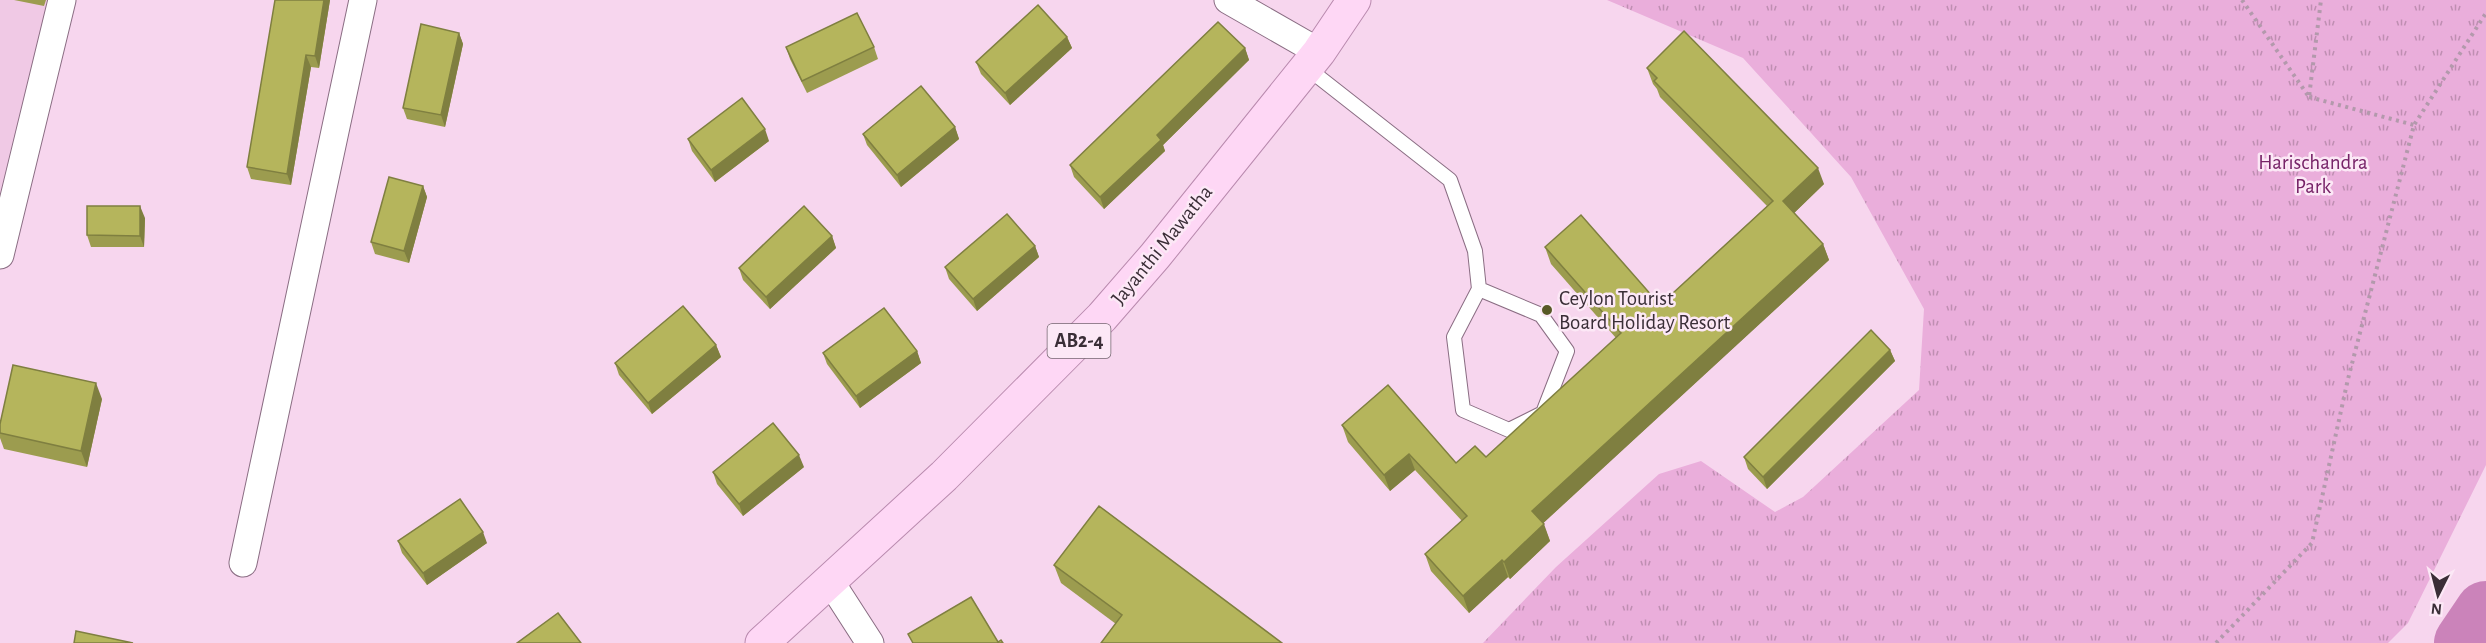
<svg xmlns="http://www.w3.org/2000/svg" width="2486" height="643" font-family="'Alegreya Sans',sans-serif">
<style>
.built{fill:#f0c9e5}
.grass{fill:url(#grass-tufts)}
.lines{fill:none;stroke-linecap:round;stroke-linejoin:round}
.river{stroke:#cb83ba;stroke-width:62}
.lane-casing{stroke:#8a6d83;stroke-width:16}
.street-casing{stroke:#8a6d83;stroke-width:29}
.primary-casing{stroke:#b98aae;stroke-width:35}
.path{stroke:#b399ac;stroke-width:4;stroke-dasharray:3 4.5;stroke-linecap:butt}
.lane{stroke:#fff;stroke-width:14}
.street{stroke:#fff;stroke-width:27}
.primary{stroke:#fed7f5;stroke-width:33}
.wall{fill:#9c9c4f}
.shaded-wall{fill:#7f7f40}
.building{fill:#b5b55c;stroke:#7f7f40;stroke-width:1.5}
.poi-dot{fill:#585926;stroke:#fce8f6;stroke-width:2}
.labels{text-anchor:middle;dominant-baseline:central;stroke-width:5;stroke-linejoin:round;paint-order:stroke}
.shield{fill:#fce8f6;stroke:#746670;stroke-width:1.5}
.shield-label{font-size:20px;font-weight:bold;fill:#3a2e37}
.park-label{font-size:21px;fill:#772368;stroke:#fce8f6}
.street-label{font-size:21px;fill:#3a2e37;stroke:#fce8f6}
.poi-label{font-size:21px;fill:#3a2e37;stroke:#fce8f6;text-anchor:start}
</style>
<defs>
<pattern id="grass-tufts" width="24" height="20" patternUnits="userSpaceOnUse" patternTransform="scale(1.5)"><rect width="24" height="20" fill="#eaaedb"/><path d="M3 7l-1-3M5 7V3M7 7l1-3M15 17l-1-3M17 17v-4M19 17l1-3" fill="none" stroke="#bf8eb2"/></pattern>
</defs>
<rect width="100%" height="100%" fill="#f7d6ee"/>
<polygon class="built" points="0,0 62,0 0,255"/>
<polygon class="grass" points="1607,0 2486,0 2486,465 2408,623 2388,643 1483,643 1556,567 1659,474 1701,461 1775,512 1803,497 1919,390 1924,309 1851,177 1743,58"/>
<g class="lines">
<polyline class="river" points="2465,643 2486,612"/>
<defs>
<polyline id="lane" points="1306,67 1450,180 1475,251 1479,289 1454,337 1463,410 1509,430 1543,413 1567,351 1541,315 1479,289"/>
<g id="street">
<polyline points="1228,0 1319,52"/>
<polyline points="0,255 62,0"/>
<polyline points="243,563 363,0"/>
<polyline points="830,581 870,643"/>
</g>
<polyline id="primary" points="762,643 944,476 1102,317 1155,256 1319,52 1354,0"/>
</defs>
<use href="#lane" class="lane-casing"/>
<use href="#street" class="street-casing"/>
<use href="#primary" class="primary-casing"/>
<g class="path">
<polyline points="2242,0 2309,97 2321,0"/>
<polyline points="2309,97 2414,125"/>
<polyline points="2216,643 2312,543 2348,379 2414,125 2486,13"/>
</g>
<use href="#lane" class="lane"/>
<use href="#street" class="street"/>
<use href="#primary" class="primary"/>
</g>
<g class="wall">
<polygon points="14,0 46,0 44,6"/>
<polygon points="275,0 330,0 319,68 311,67 291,185 251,179 247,167"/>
<polygon points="459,33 463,44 445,127 407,119 403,108"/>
<polygon points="1067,37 1072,48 1010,105 981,74 976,62"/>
<polygon points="786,47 874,47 878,59 807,93 790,59"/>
<polygon points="1245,48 1249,60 1163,145 1165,151 1104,209 1074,177 1070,165"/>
<polygon points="1647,68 1824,184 1794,213 1823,244 1829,260 1543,523 1550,541 1510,579 1508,577 1469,613 1431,571 1425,554 1462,521 1415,470 1390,491 1348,442 1342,425 1456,463 1486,457 1616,338 1551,264 1545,247 1660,305 1767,206 1660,97 1657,89 1653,84"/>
<polygon points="955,127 959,139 901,187 867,145 863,134"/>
<polygon points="688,139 769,141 715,182 692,151"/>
<polygon points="423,186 427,197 409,263 375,254 371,242"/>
<polygon points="145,218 144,247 91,247 87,235"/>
<polygon points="832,236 836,248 770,309 743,280 739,268"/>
<polygon points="1035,246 1039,257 977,311 949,279 945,267"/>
<polygon points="716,345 721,357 652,414 619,375 615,363"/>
<polygon points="1890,350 1895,361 1767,489 1748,469 1744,457"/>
<polygon points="917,351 921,363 860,408 827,364 823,353"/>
<polygon points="102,399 87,467 4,449 0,438 0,424"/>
<polygon points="804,467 743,516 717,484 713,472"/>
<polygon points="398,541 487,543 427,585 402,553"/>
<polygon points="1054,565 1282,643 1116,624 1061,583"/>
</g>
<g class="shaded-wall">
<polygon points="324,0 330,0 319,68 315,56"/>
<polygon points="459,33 463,44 445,127 441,115"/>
<polygon points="1067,37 1072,48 1010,105 1005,93"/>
<polygon points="1245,48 1249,60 1163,145 1165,151 1104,209 1100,197 1157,135"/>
<polygon points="306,55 311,67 291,185 287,174"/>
<polygon points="955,127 959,139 901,187 897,175"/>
<polygon points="765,129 769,141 715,182 711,170"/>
<polygon points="1818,168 1824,184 1789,218 1783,201"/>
<polygon points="423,186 427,197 409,263 404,251"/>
<polygon points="140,206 145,218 144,247 140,236"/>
<polygon points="832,236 836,248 770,309 766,297"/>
<polygon points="1823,244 1829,260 1538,528 1532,511"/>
<polygon points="1035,246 1039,257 977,311 973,299"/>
<polygon points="716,345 721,357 652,414 648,403"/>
<polygon points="1890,350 1895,361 1767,489 1763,477"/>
<polygon points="917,351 921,363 860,408 856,396"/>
<polygon points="96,383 102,399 87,467 81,451"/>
<polygon points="1409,454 1415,470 1390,491 1384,475"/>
<polygon points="799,455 804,467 743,516 739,504"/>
<polygon points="1544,524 1550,541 1510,579 1504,562"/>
<polygon points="483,532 487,543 427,585 423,573"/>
<polygon points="1502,560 1508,577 1469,613 1463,596"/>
</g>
<g class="building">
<polygon points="275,0 324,0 315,56 306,55 287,174 247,167"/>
<polygon points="1038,5 1067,37 1005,93 976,62"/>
<polygon points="857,13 874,47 802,81 786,47"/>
<polygon points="1218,22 1245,48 1157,135 1161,140 1100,197 1070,165"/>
<polygon points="421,24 459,33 441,115 403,108"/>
<polygon points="1684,31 1818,168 1783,201 1823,244 1532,511 1544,524 1504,562 1502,560 1463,596 1425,554 1467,516 1409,454 1384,475 1342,425 1388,385 1456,463 1475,446 1486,457 1621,333 1545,247 1581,215 1660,305 1773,201 1654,81 1657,78 1647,68"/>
<polygon points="921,86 955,127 897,175 863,134"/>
<polygon points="742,98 765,129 711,170 688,139"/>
<polygon points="389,177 423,186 404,251 371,242"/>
<polygon points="87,206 140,206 140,236 87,235"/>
<polygon points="804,206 832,236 766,297 739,268"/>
<polygon points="1007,214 1035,246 973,299 945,267"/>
<polygon points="683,306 716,345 648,403 615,363"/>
<polygon points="884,308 917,351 856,396 823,353"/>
<polygon points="1871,330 1890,350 1763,477 1744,457"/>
<polygon points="13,365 96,383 81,451 0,433 0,424"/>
<polygon points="773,423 799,455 739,504 713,472"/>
<polygon points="460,499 483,532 423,573 398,541"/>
<polygon points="1099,506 1282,643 1101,643 1122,615 1054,565"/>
<polygon points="971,597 998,642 1001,640 1003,643 913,643 908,634"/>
<polygon points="558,613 581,643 517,643"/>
<polygon points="76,631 133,643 74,643"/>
</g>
<circle class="poi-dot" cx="1547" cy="310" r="6"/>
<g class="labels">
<rect class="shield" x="1047.5" y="324" width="63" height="34" rx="4.5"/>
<g class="shield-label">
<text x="1079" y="341">AB2-4</text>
</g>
<g class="park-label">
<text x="2313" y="162">Harischandra<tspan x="2313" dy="24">Park</tspan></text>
</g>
<g class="street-label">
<text transform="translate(1162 245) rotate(-51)">Jayanthi Mawatha</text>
</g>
<g class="poi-label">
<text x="1559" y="298">Ceylon Tourist<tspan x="1559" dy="24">Board Holiday Resort</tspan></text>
</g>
</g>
<g transform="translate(2438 595) rotate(186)" stroke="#fce8f6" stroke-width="4.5" paint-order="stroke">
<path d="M0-4.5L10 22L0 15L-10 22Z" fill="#3a2e37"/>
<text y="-9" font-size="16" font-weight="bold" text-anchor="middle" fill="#3a2e37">N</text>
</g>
</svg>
